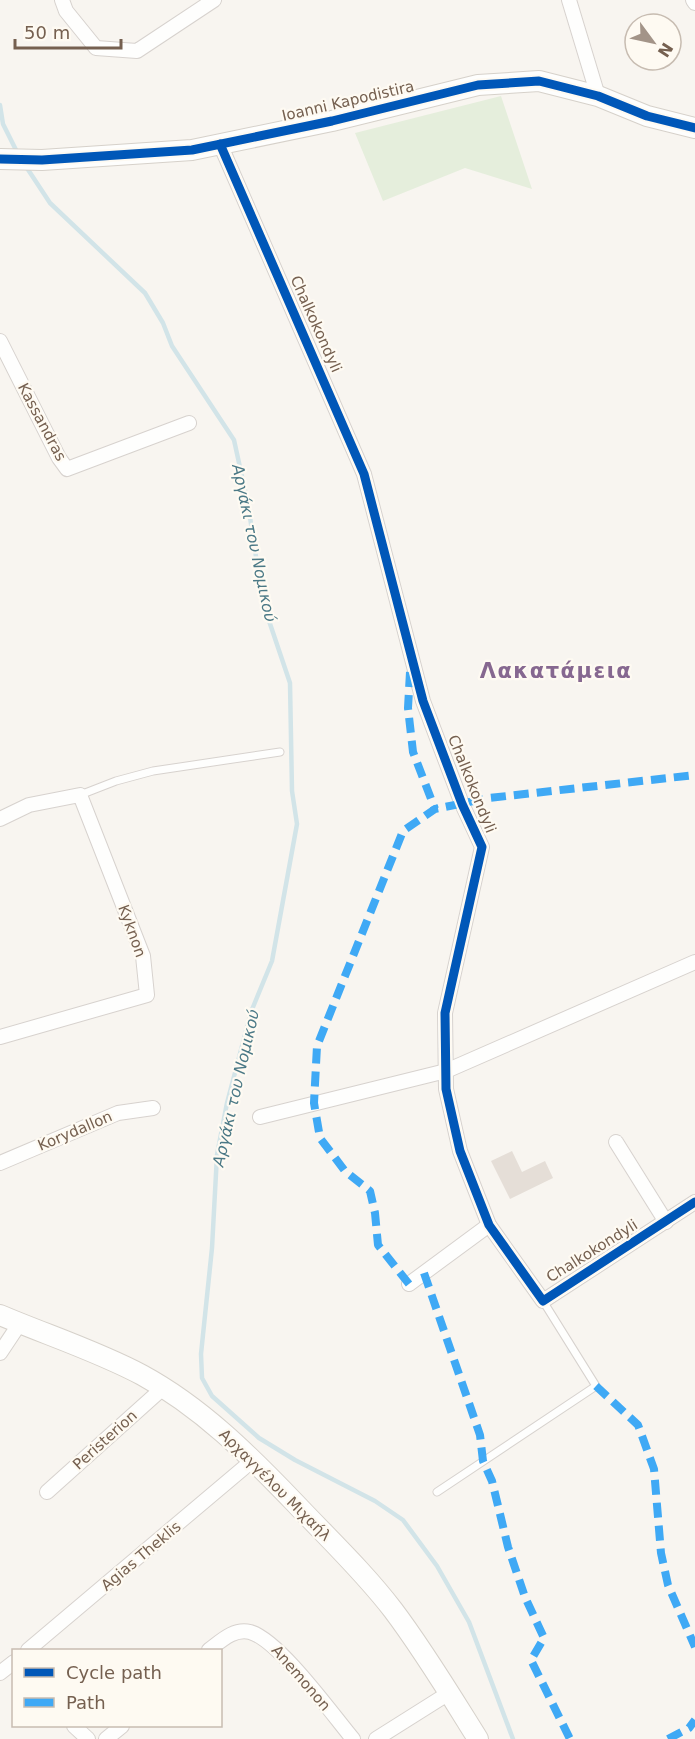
<svg xmlns="http://www.w3.org/2000/svg" width="695" height="1739" font-family="'DejaVu Sans',sans-serif">
<style>
.green{fill:#e5eedc}
.lines{fill:none;stroke-linecap:round;stroke-linejoin:round}
.stream{stroke:#d2e4e8;stroke-width:4.5}
.building{fill:#e5ded7}
.lane-casing{stroke:#d7d2ce;stroke-width:9}
.street-casing{stroke:#d7d2ce;stroke-width:16}
.secondary-casing{stroke:#d6d1ca;stroke-width:22}
.lane{stroke:#fefefd;stroke-width:7}
.street{stroke:#fefefd;stroke-width:14}
.secondary{stroke:#fefefd;stroke-width:20}
.quiet{stroke:#3fa9f5;stroke-width:8;stroke-dasharray:15 8;stroke-linecap:butt}
.cycleway-casing{stroke:#fefaf2;stroke-width:13}
.cycleway{stroke:#0057b8;stroke-width:9}
.labels{text-anchor:middle;dominant-baseline:central;stroke-width:4.5;stroke-linejoin:round;paint-order:stroke}
.street-label{font-size:15px;fill:#756050;stroke:#fefaf2}
.water-label{font-size:16px;font-style:italic;fill:#4b7986;stroke:#fefaf2}
.district-label{font-size:21px;font-weight:bold;letter-spacing:1.5px;fill:#866890;stroke:#fefaf2}
</style>
<rect width="100%" height="100%" fill="#f8f5f0"/>
<polygon class="green" points="501,96 532,189 465,168 383,201 355,133"/>
<g class="lines">
<g class="stream">
<polyline points="0,105 3,124 17,152"/>
<polyline points="25,165 50,203 145,293 163,323 172,346 234,440 248,504 263,603 290,683 292,791 297,824 272,961 251,1012 227,1103 217,1155 212,1248 201,1354 202,1378 212,1396 259,1438 295,1460 375,1501 403,1520 437,1566 469,1622 513,1739"/>
</g>
</g>
<polygon class="building" points="512,1151 522,1172 545,1161 553,1178 510,1199 491,1161"/>
<g class="lines">
<defs>
<g id="lane">
<polyline points="80,795 116,781 153,771 280,752"/>
<polyline points="437,1492 596,1386 543,1301"/>
</g>
<g id="street">
<polyline points="62,0 66,11 96,48 137,51 214,0"/>
<polyline points="569,0 598,96"/>
<polyline points="693,0 695,3"/>
<polyline points="220,144 364,474 423,701 462,804 482,847 445,1013 446,1089 460,1151 489,1225 543,1301 695,1202"/>
<polyline points="0,341 59,458 67,469 189,423"/>
<polyline points="0,819 29,805 80,795 143,956 147,995 0,1037"/>
<polyline points="260,1117 446,1071 695,962"/>
<polyline points="616,1142 666,1222"/>
<polyline points="0,1163 118,1113 153,1108"/>
<polyline points="409,1284 489,1225"/>
<polyline points="0,1353 20,1323"/>
<polyline points="47,1492 163,1388"/>
<polyline points="28,1650 253,1460"/>
<path d="M209,1650c12,-9 25,-22 41,-18 29,8 82,82 103,107"/>
<polyline points="0,1673 14,1662"/>
<polyline points="74,1726 88,1739"/>
<polyline points="106,1739 122,1726"/>
<polyline points="376,1739 449,1693"/>
</g>
<g id="secondary">
<polyline points="0,159 42,160 192,150 332,121 478,85 539,81 598,96 647,116 695,128"/>
<path d="M0,1315c47,20 97,36 142,60 59,32 107,80 153,128 33,35 69,69 98,107 31,41 58,86 85,129"/>
</g>
</defs>
<use href="#lane" class="lane-casing"/>
<use href="#street" class="street-casing"/>
<use href="#secondary" class="secondary-casing"/>
<use href="#lane" class="lane"/>
<use href="#street" class="street"/>
<use href="#secondary" class="secondary"/>
<g class="quiet">
<polyline points="410,672 408,708 413,752 435,809"/>
<polyline points="424,1273 480,1435 483,1461 492,1481 508,1547 525,1597 544,1638 531,1660 570,1739"/>
<polyline points="409,1284 378,1245 375,1213 370,1191 345,1171 320,1138 314,1103 317,1046 403,831 435,809 489,798 695,775"/>
<polyline points="596,1386 638,1425 654,1469 661,1553 668,1585 695,1647"/>
<polyline points="668,1739 689,1728 695,1720"/>
</g>
<defs>
<g id="cycleway">
<polyline points="220,144 364,474 423,701 462,804 482,847 445,1013 446,1089 460,1151 489,1225 543,1301 695,1202"/>
<polyline points="0,159 42,160 192,150 332,121 478,85 539,81 598,96 647,116 695,128"/>
</g>
</defs>
<use href="#cycleway" class="cycleway-casing"/>
<use href="#cycleway" class="cycleway"/>
</g>
<g class="labels">
<g class="street-label">
<text transform="translate(348 101) rotate(-13)">Ioanni Kapodistira</text>
<text transform="translate(316 324) rotate(66)">Chalkokondyli</text>
<text transform="translate(42 422) rotate(62)">Kassandras</text>
<text transform="translate(472 784) rotate(68)">Chalkokondyli</text>
<text transform="translate(132 931) rotate(70)">Kyknon</text>
<text transform="translate(75 1131) rotate(-23)">Korydallon</text>
<text transform="translate(592 1251) rotate(-32)">Chalkokondyli</text>
<text transform="translate(105 1440) rotate(-42)">Peristerion</text>
<text transform="translate(275 1485) rotate(45)">Αρχαγγέλου Μιχαήλ</text>
<text transform="translate(141 1556) rotate(-40)">Agias Theklis</text>
<text transform="translate(301 1678) rotate(49)">Anemonon</text>
</g>
<g class="water-label">
<text transform="translate(254 543) rotate(78)">Αργάκι του Νομικού</text>
<text transform="translate(236 1088) rotate(-77)">Αργάκι του Νομικού</text>
</g>
<g class="district-label">
<text x="556" y="671">Λακατάμεια</text>
</g>
</g>
<rect x="12" y="1649" width="210" height="78" fill="#fefaf2" stroke="#c7bcb1" stroke-width="1.5"/>
<rect x="24" y="1668" width="30" height="9" fill="#0057b8" stroke="#c7bcb1" stroke-width="1.5"/>
<text x="66" y="1679" font-size="18" fill="#756050">Cycle path</text>
<rect x="24" y="1698" width="30" height="9" fill="#3fa9f5" stroke="#c7bcb1" stroke-width="1.5"/>
<text x="66" y="1709" font-size="18" fill="#756050">Path</text>
<g transform="translate(653 42) rotate(123)"><circle r="28" fill="#fefaf2" stroke="#c7bcb1" stroke-width="1.5"/>
<path d="M0-4.5L10 22L0 15L-10 22Z" fill="#a39488"/>
<text y="-9" font-size="16" font-weight="bold" text-anchor="middle" fill="#756050">N</text>
</g>
<path d="M15 39v9h106v-9" fill="none" stroke="#756050" stroke-width="3"/>
<text x="24" y="39" font-size="18" fill="#756050" stroke="#fefaf2" stroke-width="4.5" paint-order="stroke">50 m</text>
</svg>
